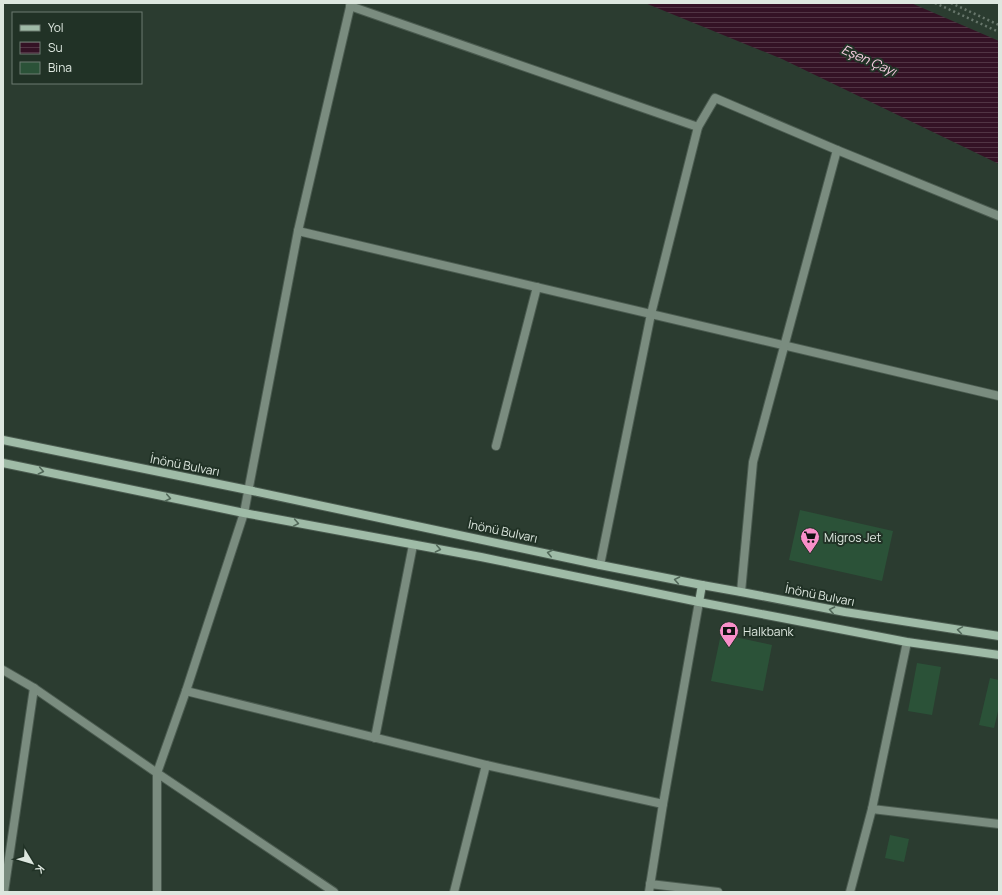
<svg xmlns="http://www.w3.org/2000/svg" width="1002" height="895" font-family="Manrope,sans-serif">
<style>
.water{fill:url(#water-rules)}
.building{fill:#2b5238}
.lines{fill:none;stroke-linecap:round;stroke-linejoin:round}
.minor-casing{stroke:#4b5b50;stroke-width:10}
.tertiary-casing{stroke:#4b5b50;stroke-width:10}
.secondary-casing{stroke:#4b5b50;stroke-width:10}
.path{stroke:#67766b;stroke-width:2.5;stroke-dasharray:2 3;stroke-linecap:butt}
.minor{stroke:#7a8c7f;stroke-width:8}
.tertiary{stroke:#7a8c7f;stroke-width:8}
.secondary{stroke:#9fbba7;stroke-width:8}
.oneway{stroke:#53695a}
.labels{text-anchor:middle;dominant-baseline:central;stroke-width:4;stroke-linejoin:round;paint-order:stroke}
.street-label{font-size:12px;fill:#dde7df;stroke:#213226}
.poi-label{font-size:12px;fill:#dde7df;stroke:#213226;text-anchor:start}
.water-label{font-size:13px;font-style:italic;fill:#f8cde2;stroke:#213226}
</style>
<defs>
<pattern id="water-rules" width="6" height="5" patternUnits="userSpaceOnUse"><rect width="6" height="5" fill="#341225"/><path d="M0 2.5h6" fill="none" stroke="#513444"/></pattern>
</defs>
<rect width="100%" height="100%" fill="#2b3c30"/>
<polygon class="water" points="645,3 911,3 999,41 999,164 782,59"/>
<g class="building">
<polygon points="800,510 893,531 882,581 789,560"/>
<polygon points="721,634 772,645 763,691 711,681"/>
<polygon points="917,663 941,667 932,715 908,711"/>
<polygon points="990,678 999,680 999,707 994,728 979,725"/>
<polygon points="890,835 909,839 904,862 885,858"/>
</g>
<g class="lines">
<defs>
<g id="minor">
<polyline points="350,6 698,127"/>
<polyline points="298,231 999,396"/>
<polyline points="496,446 537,287"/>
<polyline points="600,565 651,314 698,127 715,98 837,150 999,216"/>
<polyline points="741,592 753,462 837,150"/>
<polyline points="3,670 34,688 157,773 334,892"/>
<polyline points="186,691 486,765 663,804"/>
<polyline points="375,738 413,545"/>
<polyline points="872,809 999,824"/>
<polyline points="650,884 718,892"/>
<polyline points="4,892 34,688"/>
<polyline points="454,892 486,765"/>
<polyline points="649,892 663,804 699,602"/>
<polyline points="850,892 872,809 907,642"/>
</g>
<polyline id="tertiary" points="157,892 157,773 186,691 244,513 298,231 351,3"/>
<g id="secondary">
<polyline points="3,440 248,490 600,565 702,585 741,592 845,612 999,636"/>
<polyline points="3,463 244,513 481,557 699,602 907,642 999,655"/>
<polyline points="699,602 702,585"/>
</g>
</defs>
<use href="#minor" class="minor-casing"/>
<use href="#tertiary" class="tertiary-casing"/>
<use href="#secondary" class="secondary-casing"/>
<g class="path">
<polyline points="935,3 999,32"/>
<polyline points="951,3 999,25"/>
</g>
<use href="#minor" class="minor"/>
<use href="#tertiary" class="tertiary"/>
<use href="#secondary" class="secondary"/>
</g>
<defs><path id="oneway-chevron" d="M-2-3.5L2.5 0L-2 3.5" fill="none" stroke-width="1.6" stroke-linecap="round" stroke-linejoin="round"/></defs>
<g class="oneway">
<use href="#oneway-chevron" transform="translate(41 471) rotate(12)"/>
<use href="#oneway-chevron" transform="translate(168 498) rotate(12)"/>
<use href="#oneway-chevron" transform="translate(296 523) rotate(10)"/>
<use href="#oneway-chevron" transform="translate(438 549) rotate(11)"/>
<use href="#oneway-chevron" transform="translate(550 553) rotate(-167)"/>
<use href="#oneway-chevron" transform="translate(677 580) rotate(-169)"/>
<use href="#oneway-chevron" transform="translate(832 610) rotate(-169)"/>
<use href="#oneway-chevron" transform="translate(960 630) rotate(-171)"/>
</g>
<defs>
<symbol id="supermarket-pin" viewBox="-11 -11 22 30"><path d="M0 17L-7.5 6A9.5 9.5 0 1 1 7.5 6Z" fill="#f98fc9" stroke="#213226"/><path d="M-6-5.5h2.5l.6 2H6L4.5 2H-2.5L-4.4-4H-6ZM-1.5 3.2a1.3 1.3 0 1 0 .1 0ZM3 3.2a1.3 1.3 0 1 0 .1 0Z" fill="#111"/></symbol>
<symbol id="bank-pin" viewBox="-11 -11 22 30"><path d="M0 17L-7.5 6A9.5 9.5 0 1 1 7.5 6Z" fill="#f98fc9" stroke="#213226"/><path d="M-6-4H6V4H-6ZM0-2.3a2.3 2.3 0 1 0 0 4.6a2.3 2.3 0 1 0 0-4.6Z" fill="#111"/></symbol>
</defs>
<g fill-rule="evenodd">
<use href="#supermarket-pin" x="799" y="526" width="22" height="30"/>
<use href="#bank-pin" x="718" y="620" width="22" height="30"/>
</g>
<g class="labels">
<g class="street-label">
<text transform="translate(185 465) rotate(11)">İnönü Bulvarı</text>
<text transform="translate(503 531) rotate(12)">İnönü Bulvarı</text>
<text transform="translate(820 595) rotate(11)">İnönü Bulvarı</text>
</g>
<g class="poi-label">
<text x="824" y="537">Migros Jet</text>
<text x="743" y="631">Halkbank</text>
</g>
<g class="water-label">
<text transform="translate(869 60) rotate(24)">Eşen Çayı</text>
</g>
</g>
<rect width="1002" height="895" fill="none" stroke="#dde7df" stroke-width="8"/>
<rect x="12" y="12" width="130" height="72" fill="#213226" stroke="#6c7a70"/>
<rect x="20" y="25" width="20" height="6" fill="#9fbba7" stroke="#6c7a70"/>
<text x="48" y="32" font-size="12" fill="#dde7df">Yol</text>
<rect x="20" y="42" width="20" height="12" fill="url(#water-rules)" stroke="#6c7a70"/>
<text x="48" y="52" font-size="12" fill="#dde7df">Su</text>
<rect x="20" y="62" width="20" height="12" fill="#2b5238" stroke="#6c7a70"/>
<text x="48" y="72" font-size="12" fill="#dde7df">Bina</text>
<g transform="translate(32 863) rotate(128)" stroke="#213226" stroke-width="3" paint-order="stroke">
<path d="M0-3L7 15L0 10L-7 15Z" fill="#dde7df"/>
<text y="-6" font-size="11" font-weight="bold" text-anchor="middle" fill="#dde7df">K</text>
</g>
</svg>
